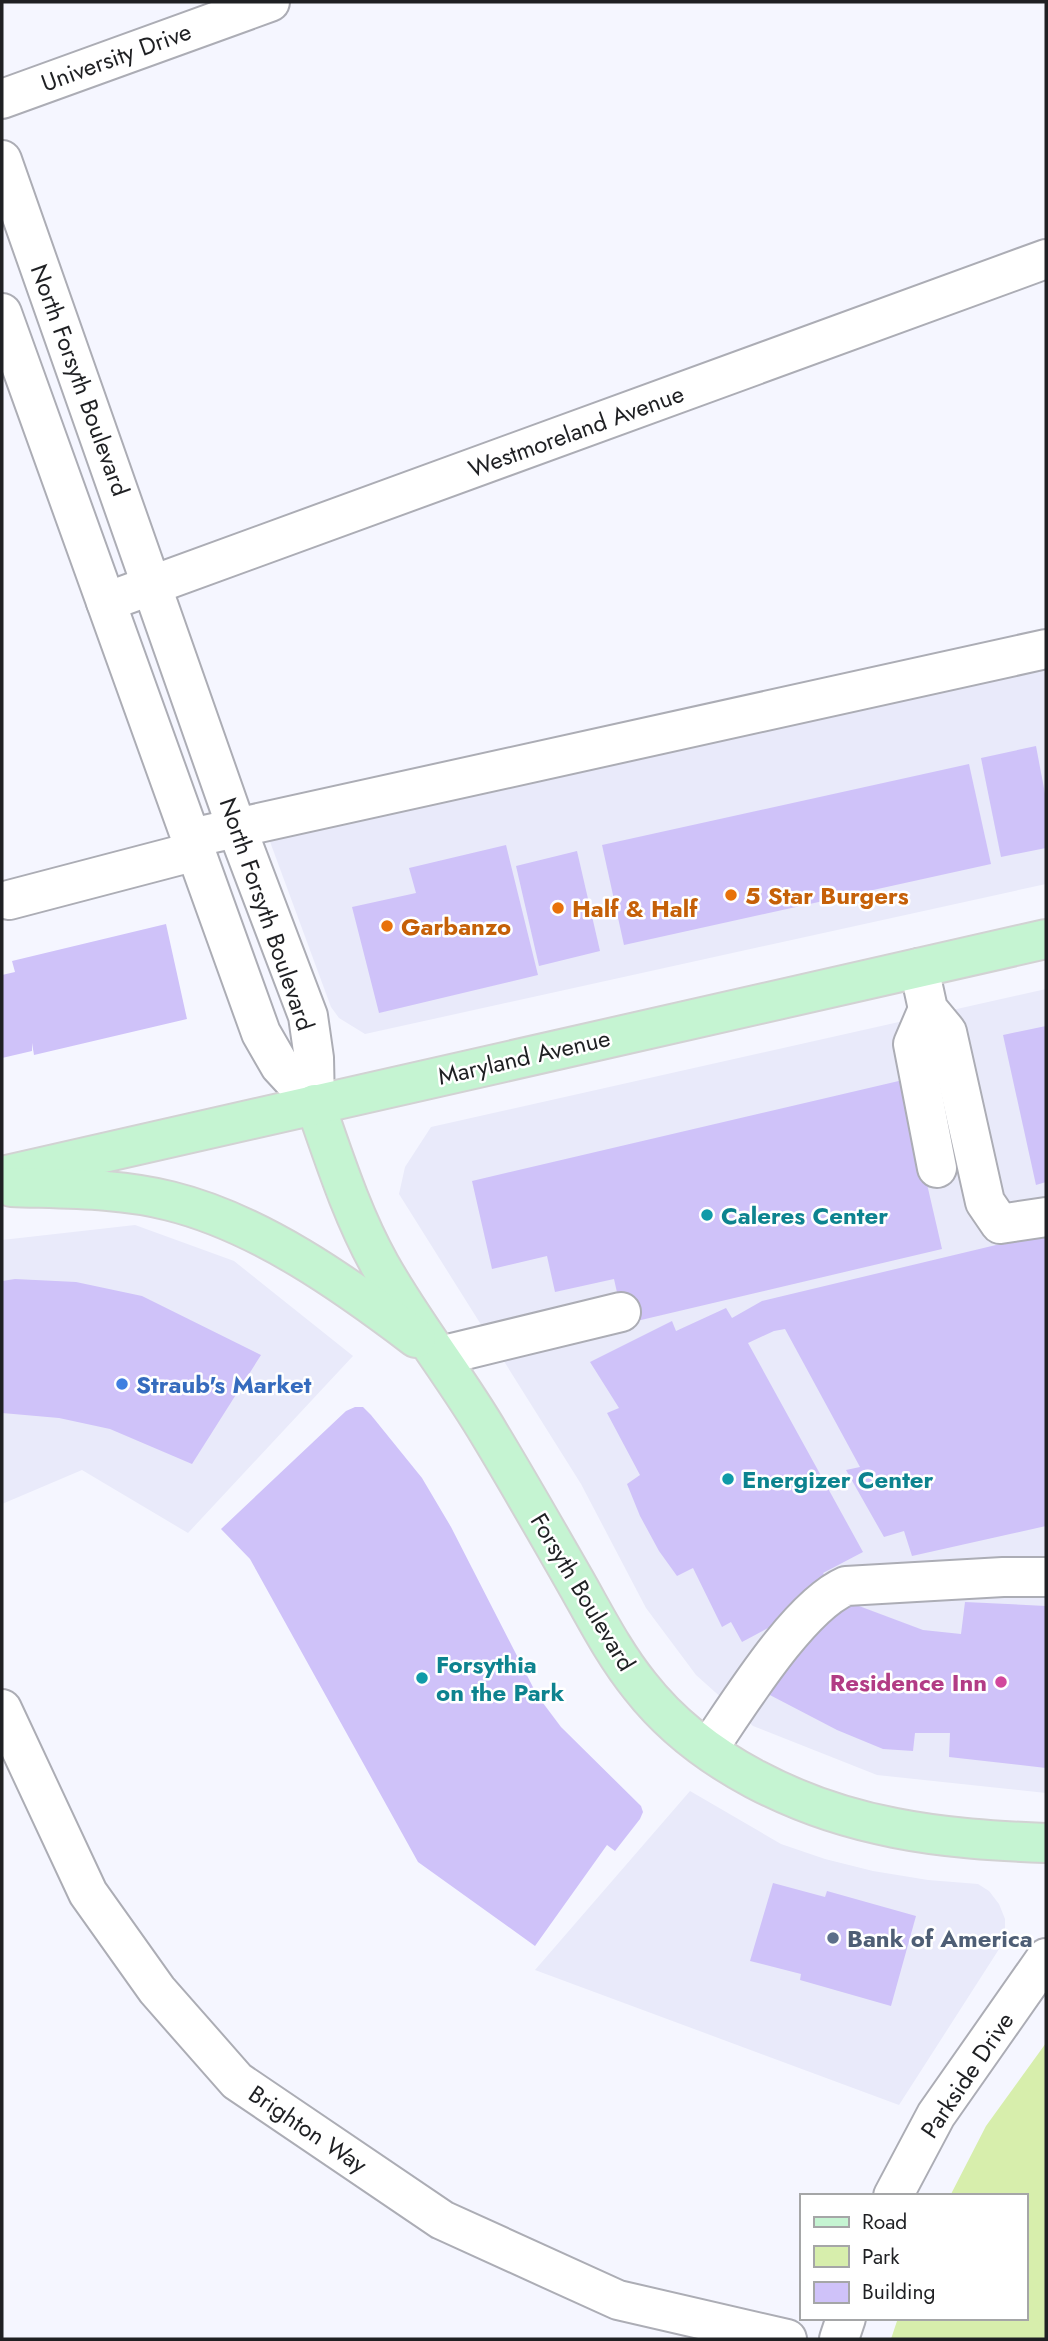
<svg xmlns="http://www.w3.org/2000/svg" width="1048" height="2341" font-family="Jost,sans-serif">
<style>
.built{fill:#e9eafa}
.green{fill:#d7eeac}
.building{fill:#cfc2f9}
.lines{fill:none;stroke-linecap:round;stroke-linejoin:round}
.minor-casing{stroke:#acadb5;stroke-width:42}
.major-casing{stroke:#d2d2d3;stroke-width:42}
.minor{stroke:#fff;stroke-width:38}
.major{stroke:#c5f4d2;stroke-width:38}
.food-dot{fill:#e8710a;stroke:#fff;stroke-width:2.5}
.culture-dot{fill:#0f9aa8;stroke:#fff;stroke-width:2.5}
.shop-dot{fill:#3f7fe0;stroke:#fff;stroke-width:2.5}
.hotel-dot{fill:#d1479c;stroke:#fff;stroke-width:2.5}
.service-dot{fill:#5c6f8a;stroke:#fff;stroke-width:2.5}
.labels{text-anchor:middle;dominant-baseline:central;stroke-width:5;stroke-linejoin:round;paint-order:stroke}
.street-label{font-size:24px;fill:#1f2023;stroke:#fff}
.food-label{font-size:24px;font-weight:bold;fill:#c56008;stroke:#fff;text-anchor:start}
.culture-label{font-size:24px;font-weight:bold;fill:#0d838f;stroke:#fff;text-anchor:start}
.shop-label{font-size:24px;font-weight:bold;fill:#366cbe;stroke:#fff;text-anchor:start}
.hotel-label{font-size:24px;font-weight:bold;fill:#b23c85;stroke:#fff;text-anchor:end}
.service-label{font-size:24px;font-weight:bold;fill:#4e5e75;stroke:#fff;text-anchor:start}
</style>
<rect width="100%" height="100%" fill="#f5f6ff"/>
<g class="built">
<polygon points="1046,665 1046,884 365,1034 339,1018 331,1007 269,839"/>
<polygon points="1046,989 1046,1793 877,1775 753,1726 696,1675 646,1608 581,1484 399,1194 405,1167 431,1127"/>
<polygon points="135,1225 234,1261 353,1356 188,1533 82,1470 2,1504 2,1240"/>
<polygon points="690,1791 781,1844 825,1859 873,1871 928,1880 978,1884 989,1891 999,1904 1005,1919 1005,1933 1001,1946 899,2105 535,1970"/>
</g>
<polygon class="green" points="1046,2043 1046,2339 891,2339 898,2318 1025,2318 1025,2196 950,2196 986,2126"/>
<g class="building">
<polygon points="1036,746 1046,799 1046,848 1001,857 981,758"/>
<polygon points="969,764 991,864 624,945 602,845"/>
<polygon points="506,845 538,975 379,1013 352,907 416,893 409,868"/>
<polygon points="577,851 600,951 539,966 516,866"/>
<polygon points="166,924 187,1019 34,1055 32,1043 32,1051 2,1058 2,975 15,972 12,961"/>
<polygon points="1046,1026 1046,1182 1036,1185 1003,1035"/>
<polygon points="903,1080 942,1249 624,1324 614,1279 555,1292 547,1256 492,1269 472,1181"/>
<polygon points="1046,1233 1046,1526 912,1556 904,1531 884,1537 846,1470 860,1467 785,1329 774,1331 748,1343 863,1552 823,1573 830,1584 815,1603 742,1642 731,1622 722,1627 693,1568 677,1576 659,1551 640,1516 627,1484 640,1475 607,1413 619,1408 590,1362 672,1321 676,1331 726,1308 732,1318 762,1301"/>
<polygon points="15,1279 76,1282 142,1296 261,1355 192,1464 110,1429 59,1418 2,1413 2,1281"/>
<polygon points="355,1407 363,1407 371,1415 422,1478 451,1527 537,1695 561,1727 641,1806 643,1812 640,1819 615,1851 607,1845 535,1946 418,1862 250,1559 221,1529 346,1411"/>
<polygon points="835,1597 923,1630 961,1634 965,1602 1046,1606 1046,1768 949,1757 950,1733 915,1733 913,1751 883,1749 837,1730 766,1693"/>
<polygon points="773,1883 825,1897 827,1891 916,1916 891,2006 800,1980 801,1974 750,1961"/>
</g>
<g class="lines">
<defs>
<g id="minor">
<polyline points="2,99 270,2"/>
<polyline points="2,160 237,829 308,1016 314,1058 315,1104"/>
<polyline points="2,313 261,1033 280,1066 315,1104"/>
<polyline points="106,602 1046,259"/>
<polyline points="191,838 1046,649"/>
<polyline points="9,900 196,851"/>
<polyline points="919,968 928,1009 947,1032 985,1202 1000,1224 1046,1217"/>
<polyline points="928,1009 913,1044 937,1168"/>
<polyline points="440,1356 621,1312"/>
<polyline points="2,1709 88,1893 157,1990 237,2081 442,2220 618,2300 787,2339"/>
<path d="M708,1749c31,-45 90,-142 138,-163l157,-9h43"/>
<polyline points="893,2196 936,2115 1046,1958"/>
<polyline points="839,2339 846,2318"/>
</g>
<g id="major">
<path d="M315,1104c19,54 37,111 65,161 33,59 76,112 110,170 29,48 57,97 85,146 20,35 39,73 65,105 60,77 161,124 255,142 50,10 101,13 151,15"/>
<polyline points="2,1176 1046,939"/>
<path d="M11,1187c53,2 108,1 159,14 89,22 175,83 246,137"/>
</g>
</defs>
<use href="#minor" class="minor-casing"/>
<use href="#major" class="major-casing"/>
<use href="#minor" class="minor"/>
<use href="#major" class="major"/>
</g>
<g class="food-dot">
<circle cx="731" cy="895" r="7"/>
<circle cx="558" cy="908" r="7"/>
<circle cx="387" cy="926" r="7"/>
</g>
<g class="culture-dot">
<circle cx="707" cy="1215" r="7"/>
<circle cx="728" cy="1479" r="7"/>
<circle cx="422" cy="1678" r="7"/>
</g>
<circle class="shop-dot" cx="122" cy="1384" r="7"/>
<circle class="hotel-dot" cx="1001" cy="1682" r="7"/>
<circle class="service-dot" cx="833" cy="1938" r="7"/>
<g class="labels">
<g class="street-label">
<text transform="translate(116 57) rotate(-20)">University Drive</text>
<text transform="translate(80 380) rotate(70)">North Forsyth Boulevard</text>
<text transform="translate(576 431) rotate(-20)">Westmoreland Avenue</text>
<text transform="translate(267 914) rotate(71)">North Forsyth Boulevard</text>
<text transform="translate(524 1057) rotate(-13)">Maryland Avenue</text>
<text transform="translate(583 1592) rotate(59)">Forsyth Boulevard</text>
<text transform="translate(967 2075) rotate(-56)">Parkside Drive</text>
<text transform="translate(308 2129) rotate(34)">Brighton Way</text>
</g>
<g class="food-label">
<text x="745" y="895">5 Star Burgers</text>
<text x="572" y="908">Half &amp; Half</text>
<text x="401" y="926">Garbanzo</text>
</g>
<g class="culture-label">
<text x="721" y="1215">Caleres Center</text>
<text x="742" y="1479">Energizer Center</text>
<text x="436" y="1664">Forsythia<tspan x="436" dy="28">on the Park</tspan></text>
</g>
<g class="shop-label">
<text x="136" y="1384">Straub's Market</text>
</g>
<g class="hotel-label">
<text x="987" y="1682">Residence Inn</text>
</g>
<g class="service-label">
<text x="847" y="1938">Bank of America</text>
</g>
</g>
<rect width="1048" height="2341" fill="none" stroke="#1f2023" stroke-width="7"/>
<rect x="800" y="2194" width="228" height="126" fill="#ffffff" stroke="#a5a6a7" stroke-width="2"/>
<rect x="814" y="2217" width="35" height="10" fill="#c5f4d2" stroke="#a5a6a7" stroke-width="2"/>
<text x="862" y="2229" font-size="21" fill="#1f2023">Road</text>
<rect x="814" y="2246" width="35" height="21" fill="#d7eeac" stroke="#a5a6a7" stroke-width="2"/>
<text x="862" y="2264" font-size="21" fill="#1f2023">Park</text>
<rect x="814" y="2282" width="35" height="21" fill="#cfc2f9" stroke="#a5a6a7" stroke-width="2"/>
<text x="862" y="2299" font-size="21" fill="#1f2023">Building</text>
</svg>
